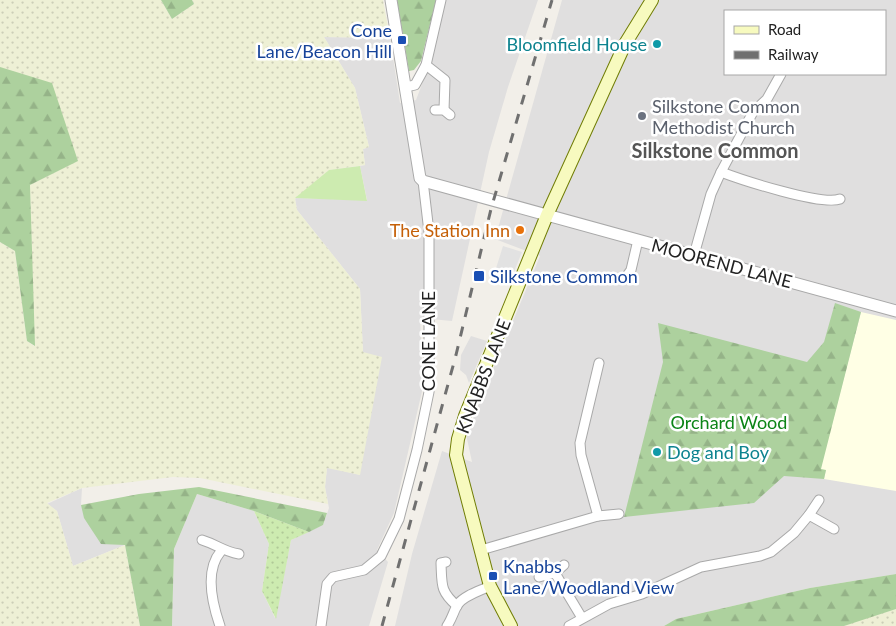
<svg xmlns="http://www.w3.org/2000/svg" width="896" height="626" font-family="Lato,sans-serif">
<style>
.residential{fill:#e0dfdf;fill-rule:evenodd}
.education{fill:#ffffe5}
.farmland{fill:url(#farmland-dots)}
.grass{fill:url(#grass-dots)}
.forest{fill:url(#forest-firs)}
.garden{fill:#cdebb0}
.parking{fill:#e2e2e2}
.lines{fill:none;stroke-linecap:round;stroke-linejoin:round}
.minor-casing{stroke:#a9a9a9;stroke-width:11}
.tertiary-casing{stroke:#a9a9a9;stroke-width:13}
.secondary-casing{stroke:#707d05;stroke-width:14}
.minor{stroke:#fff;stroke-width:9}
.tertiary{stroke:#fff;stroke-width:11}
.secondary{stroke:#f7fabf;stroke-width:12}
.rail{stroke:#707070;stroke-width:3;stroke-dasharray:10 10;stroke-linecap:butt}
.transit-dot{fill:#1a4fb4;stroke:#fff;stroke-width:2}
.culture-dot{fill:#0f9aa8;stroke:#fff;stroke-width:2}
.worship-dot{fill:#6b7280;stroke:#fff;stroke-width:2}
.food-dot{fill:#e8710a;stroke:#fff;stroke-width:2}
.labels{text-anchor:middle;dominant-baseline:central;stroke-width:5;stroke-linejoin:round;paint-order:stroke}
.transit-label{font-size:18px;fill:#164399;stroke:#fff;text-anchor:start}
.culture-label{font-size:18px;fill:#0d838f;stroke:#fff;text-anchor:end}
.worship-label{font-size:18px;fill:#5b616d;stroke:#fff;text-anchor:start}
.food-label{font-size:18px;fill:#c56008;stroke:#fff;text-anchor:end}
.street-label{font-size:18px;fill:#222;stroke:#fff}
.park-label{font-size:18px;fill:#0c8416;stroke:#fff}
.quarter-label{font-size:20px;font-weight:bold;fill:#555;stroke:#fff}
</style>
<defs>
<pattern id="farmland-dots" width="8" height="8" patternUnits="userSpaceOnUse" patternTransform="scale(1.25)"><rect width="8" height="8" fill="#eef0d5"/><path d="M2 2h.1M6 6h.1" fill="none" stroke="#ccceb7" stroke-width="1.8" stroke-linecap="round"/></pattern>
<pattern id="grass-dots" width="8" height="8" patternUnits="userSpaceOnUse" patternTransform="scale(1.25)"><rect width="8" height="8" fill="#cdebb0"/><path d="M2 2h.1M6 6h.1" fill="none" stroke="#b0c997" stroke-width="1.8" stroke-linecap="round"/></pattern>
<pattern id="forest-firs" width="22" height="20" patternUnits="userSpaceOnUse" patternTransform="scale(1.25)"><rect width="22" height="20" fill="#add19e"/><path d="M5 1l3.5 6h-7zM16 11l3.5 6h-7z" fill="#95b388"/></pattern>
</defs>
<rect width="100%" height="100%" fill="#f2efe9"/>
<g class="residential">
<polygon points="446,0 538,0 508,87 489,152 452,321 420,318 423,387 394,513 377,550 388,562 369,626 172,626 174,549 197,494 254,511 269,544 262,591 275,618 291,540 323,525 329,508 325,487 327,467 360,475 363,352 360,289 297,210 295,198 367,200 360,166 365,165 363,149 369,147 355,88 324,37 390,38 400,103 416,100 430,63"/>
<path d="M562,0h334v574l-86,14 -134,31 -12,7h-269l17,-72 30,-103 30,11 -6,-28 74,-178 -45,-17zM725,11h160v63h-160z"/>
<polygon points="471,336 487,341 469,383 466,375 460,370 461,355"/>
<polygon points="82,488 81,505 125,545 73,566 57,511 47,504"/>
</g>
<polygon class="education" points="861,312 896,320 896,491 824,479 826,470 820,470"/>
<g class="farmland">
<polygon points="0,0 161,0 172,19 194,4 192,0 383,0 390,38 324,37 355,88 369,147 363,149 365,165 329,170 295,199 297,210 360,289 363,352 382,357 360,475 327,468 325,487 328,504 200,478 173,477 82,488 47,503 57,511 73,566 125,545 140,626 0,626 0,242 15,251 27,341 34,346 30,185 78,160 0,67"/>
<polygon points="896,609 896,626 844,626 860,619"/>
</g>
<polygon class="grass" points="254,511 309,532 291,540 276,619 262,591 269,544"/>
<g class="forest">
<polygon points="161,0 192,0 194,4 172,19"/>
<polygon points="397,0 436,0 421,61 414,70 409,71"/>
<polygon points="0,67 52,83 78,161 30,185 35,346 27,341 15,251 0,242"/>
<polygon points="835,303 861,312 821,469 826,470 824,479 784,476 754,503 624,517 663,362 658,323 807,362 824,342"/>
<polygon points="199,487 327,513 323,525 309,532 254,511 197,494 174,549 172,626 140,626 125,545 101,544 84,518 81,505 139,494"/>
<polygon points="896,574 896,609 844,626 664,626 676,619 810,588"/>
</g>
<polygon class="garden" points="360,166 367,201 295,198 329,170"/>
<polygon class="parking" points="503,246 522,252 509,284 493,278"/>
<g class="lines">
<defs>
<g id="minor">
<polyline points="426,65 445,80 444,110"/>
<polyline points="406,87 415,85 426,65 441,0"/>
<polyline points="435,110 444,110 450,115"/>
<path d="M721,172c21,8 101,34 119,27"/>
<polyline points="694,255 711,194 721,172 753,112 767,99 781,74"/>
<polyline points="626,277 631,270 638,240"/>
<polyline points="809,515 819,500"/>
<polyline points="598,516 581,455 580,443 599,363"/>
<path d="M202,540c16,5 20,11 37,14"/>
<polyline points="481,550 598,516 619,514"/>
<path d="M446,562l-5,1c1,22 -1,28 16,43"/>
<polyline points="555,573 582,618"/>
<polyline points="539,577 555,573 564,565"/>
<path d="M220,626c-8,-23 -16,-55 1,-75"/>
<polyline points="321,626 327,584 333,577 364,570 381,556 399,519 417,450 429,392 429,232 423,181"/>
<path d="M447,626c5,-7 7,-16 11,-22 7,-9 22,-13 32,-18"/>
<polyline points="569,626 609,604 642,594 701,567 760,556 771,552 794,533 809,515 834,529"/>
</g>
<polyline id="tertiary" points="391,0 420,178 423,181 896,311"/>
<polyline id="secondary" points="511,626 490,586 456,455 458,439 465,416 547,215 625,44 652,0"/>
</defs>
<use href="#minor" class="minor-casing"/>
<use href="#tertiary" class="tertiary-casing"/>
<use href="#secondary" class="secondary-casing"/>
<use href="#minor" class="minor"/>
<use href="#tertiary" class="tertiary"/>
<use href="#secondary" class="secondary"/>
<polyline class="rail" points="382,626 456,355 491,209 552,0"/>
</g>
<g class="transit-dot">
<rect x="397" y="35" width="10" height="10" rx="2.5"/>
<rect x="473" y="270" width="12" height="12" rx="2.5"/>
<rect x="488" y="571" width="10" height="10" rx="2.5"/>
</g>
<g class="culture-dot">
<circle cx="657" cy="44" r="5"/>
<circle cx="657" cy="452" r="5"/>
</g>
<circle class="worship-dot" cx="642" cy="116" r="5"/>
<circle class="food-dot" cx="520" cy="230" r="5"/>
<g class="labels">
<g class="transit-label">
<text x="392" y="30" text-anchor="end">Cone<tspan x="392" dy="21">Lane/Beacon Hill</tspan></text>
<text x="490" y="276">Silkstone Common</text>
<text x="503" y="566">Knabbs<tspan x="503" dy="21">Lane/Woodland View</tspan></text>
</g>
<g class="culture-label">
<text x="647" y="44">Bloomfield House</text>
<text x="667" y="452" text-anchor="start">Dog and Boy</text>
</g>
<g class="worship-label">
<text x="652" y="106">Silkstone Common<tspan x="652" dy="21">Methodist Church</tspan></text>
</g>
<g class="food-label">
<text x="510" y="230">The Station Inn</text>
</g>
<g class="street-label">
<text transform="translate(722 263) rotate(15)">MOOREND LANE</text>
<text transform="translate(428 341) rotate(-90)">CONE LANE</text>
<text transform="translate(483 376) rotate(-69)">KNABBS LANE</text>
</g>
<g class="park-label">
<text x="729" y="422">Orchard Wood</text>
</g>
<g class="quarter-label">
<text x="715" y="150">Silkstone Common</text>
</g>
</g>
<rect x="724" y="10" width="162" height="65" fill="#ffffff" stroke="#a7a7a7"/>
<rect x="734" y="26" width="25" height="8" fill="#f7fabf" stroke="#a7a7a7"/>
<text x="768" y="35" font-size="15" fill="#222222">Road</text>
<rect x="734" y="51" width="25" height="8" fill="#707070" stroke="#a7a7a7"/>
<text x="768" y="60" font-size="15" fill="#222222">Railway</text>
</svg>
